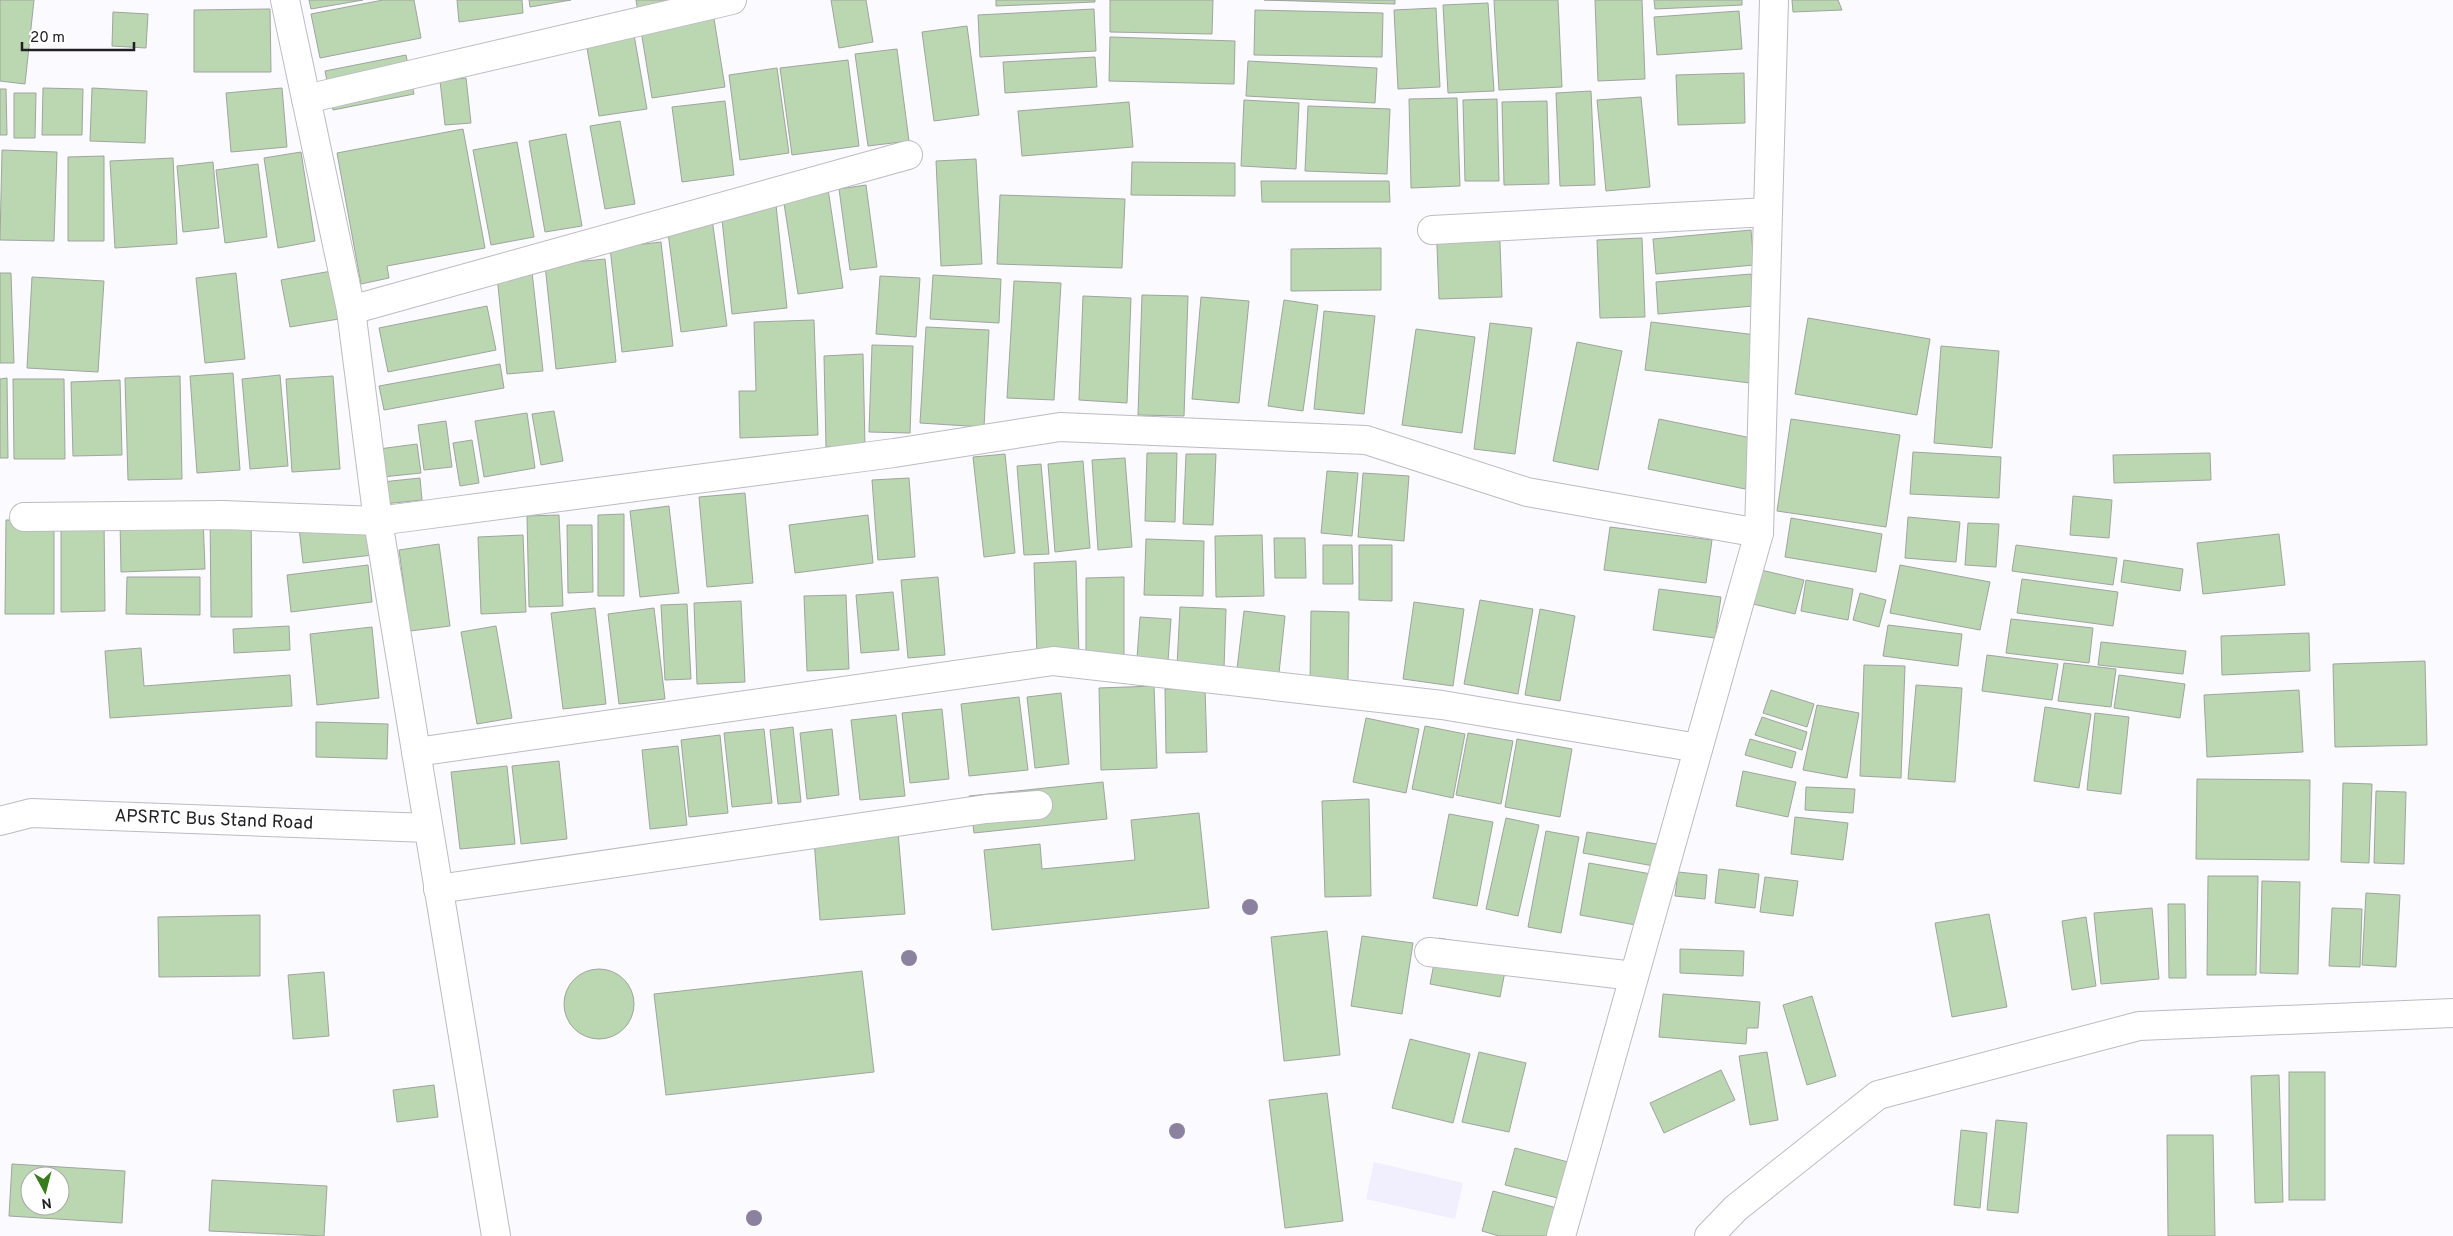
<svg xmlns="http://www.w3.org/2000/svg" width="2453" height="1236" font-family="Overpass,sans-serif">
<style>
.built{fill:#f1eefd}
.building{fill:#bbd7b2;stroke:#9fa49e;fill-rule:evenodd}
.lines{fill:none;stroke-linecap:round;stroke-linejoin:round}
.minor-casing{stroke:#bcbbc2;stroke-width:30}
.major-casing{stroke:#bcbbc2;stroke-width:30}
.minor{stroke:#fff;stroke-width:28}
.major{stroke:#fff;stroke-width:28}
.tree{fill:#8b82a0}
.labels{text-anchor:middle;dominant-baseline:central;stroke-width:4.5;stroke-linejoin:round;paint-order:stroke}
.street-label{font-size:18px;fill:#202023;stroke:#fff}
</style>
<rect width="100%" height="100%" fill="#fbfaff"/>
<polygon class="built" points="1374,1162 1463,1183 1455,1219 1366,1199"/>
<g class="building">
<polygon points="0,0 34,0 25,84 0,81"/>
<polygon points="309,0 363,0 311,9"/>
<polygon points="383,0 414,0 421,38 320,58 311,14"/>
<polygon points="457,0 522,0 523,13 459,22"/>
<polygon points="529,0 571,0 530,7"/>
<polygon points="636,0 711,0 725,87 652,98"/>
<polygon points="831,0 866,0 873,42 839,48"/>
<polygon points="996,0 1095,0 1095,2 996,6"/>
<polygon points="1110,0 1213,0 1212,34 1110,32"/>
<polygon points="1264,0 1395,0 1395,4"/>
<polygon points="1494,0 1558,0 1562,87 1499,90"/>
<polygon points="1595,0 1642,0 1645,79 1598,81"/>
<polygon points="1654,0 1742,0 1742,5 1655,9"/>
<polygon points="1792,0 1838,0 1842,10 1793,12"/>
<polygon points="1488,3 1494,91 1448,93 1443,5"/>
<polygon points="1436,8 1440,87 1398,89 1394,10"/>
<polygon points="270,9 271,72 194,72 194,10"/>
<polygon points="1094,9 1096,51 980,57 978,15"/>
<polygon points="1255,10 1383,13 1382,57 1254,55"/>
<polygon points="1739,11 1742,49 1657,55 1654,17"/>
<polygon points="113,12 148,14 146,48 112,46"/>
<polygon points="630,12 647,109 599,116 582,20"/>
<polygon points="967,26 979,115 934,121 922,32"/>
<polygon points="1110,37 1235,41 1234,84 1109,81"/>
<polygon points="897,49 909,141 868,146 855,54"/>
<polygon points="406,55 414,94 333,110 325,71"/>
<polygon points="1095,57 1097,87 1005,93 1003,62"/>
<polygon points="848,60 859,146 792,155 780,68"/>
<polygon points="1248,61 1377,68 1375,103 1246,96"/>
<polygon points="777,68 789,153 740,160 729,75"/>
<polygon points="1744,73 1745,123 1678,125 1676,75"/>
<polygon points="466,78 471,123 445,125 440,81"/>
<polygon points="43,88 83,89 82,135 42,135"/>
<polygon points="92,88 147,91 145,143 90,141"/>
<polygon points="282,88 287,147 231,152 226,93"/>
<polygon points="0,89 6,89 7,135 0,135"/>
<polygon points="1591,91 1595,185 1560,186 1556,93"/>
<polygon points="14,93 36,93 35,138 14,138"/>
<polygon points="1641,97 1650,187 1606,191 1597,100"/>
<polygon points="1457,98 1460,186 1411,188 1409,99"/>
<polygon points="1497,99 1499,181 1465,181 1463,100"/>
<polygon points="1244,100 1299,103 1296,169 1241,166"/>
<polygon points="725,101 734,175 682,182 672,107"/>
<polygon points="1547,101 1549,184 1504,185 1502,102"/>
<polygon points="1129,102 1133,147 1022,156 1018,111"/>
<polygon points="1308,106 1390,109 1387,174 1305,171"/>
<polygon points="620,121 635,204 605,209 590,126"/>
<polygon points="463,129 485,248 387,266 389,278 361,284 337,153"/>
<polygon points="566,134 582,226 545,232 529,141"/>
<polygon points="517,142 534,237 491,245 473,150"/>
<polygon points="2,150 57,152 54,241 0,240"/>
<polygon points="301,152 315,241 278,248 264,158"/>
<polygon points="104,156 104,241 68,241 68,157"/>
<polygon points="173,158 177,244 115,248 110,161"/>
<polygon points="976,159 982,264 941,266 936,161"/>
<polygon points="213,162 219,228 183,232 177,166"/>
<polygon points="1132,162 1235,163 1235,196 1131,195"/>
<polygon points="258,164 267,237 225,243 216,170"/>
<polygon points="1261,181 1389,181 1390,202 1262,202"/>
<polygon points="866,185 877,267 850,270 839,189"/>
<polygon points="828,189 843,288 798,294 783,197"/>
<polygon points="1000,195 1125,199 1122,268 997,264"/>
<polygon points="776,205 787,308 732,314 721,210"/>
<polygon points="1499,216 1502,297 1439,299 1436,219"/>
<polygon points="712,219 727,326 681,332 667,225"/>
<polygon points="1751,230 1754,265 1656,274 1653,239"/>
<polygon points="1642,238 1645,317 1600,318 1597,240"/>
<polygon points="661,242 673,346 622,352 610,248"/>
<polygon points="1381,248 1381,290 1291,291 1291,249"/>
<polygon points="605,259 616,362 556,369 545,265"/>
<polygon points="337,270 345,318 290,327 281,280"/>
<polygon points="532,272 543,371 507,374 497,276"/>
<polygon points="0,273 11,273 14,363 0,363"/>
<polygon points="236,273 245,359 205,363 196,278"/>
<polygon points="1751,274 1754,306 1658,314 1656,282"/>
<polygon points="933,275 1001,279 999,323 930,319"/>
<polygon points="880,276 920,278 916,337 876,334"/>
<polygon points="32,277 104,281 98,372 27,368"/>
<polygon points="1014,281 1061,283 1054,400 1007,398"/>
<polygon points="1142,295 1188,296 1184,416 1138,415"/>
<polygon points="1083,296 1131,298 1127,403 1079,400"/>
<polygon points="1201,297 1249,301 1239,403 1192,399"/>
<polygon points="1284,300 1318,305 1303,411 1268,406"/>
<polygon points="487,306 496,350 388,372 379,328"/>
<polygon points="1324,311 1375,316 1364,414 1314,409"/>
<polygon points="1808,318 1930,339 1917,415 1795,394"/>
<polygon points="814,320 818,435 740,438 739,391 756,391 754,322"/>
<polygon points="1651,322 1764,336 1758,384 1645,370"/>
<polygon points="1490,323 1532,328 1515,454 1474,449"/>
<polygon points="926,327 989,330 984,427 920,423"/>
<polygon points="1416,329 1475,337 1462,433 1402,425"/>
<polygon points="1577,342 1622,351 1598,470 1553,461"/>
<polygon points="872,345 913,346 910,433 869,432"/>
<polygon points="1941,346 1999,351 1992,448 1934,443"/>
<polygon points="863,354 865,447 826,447 824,356"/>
<polygon points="500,364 504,388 384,410 379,386"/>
<polygon points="233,373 240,470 197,473 190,376"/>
<polygon points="280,375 288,466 250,469 242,379"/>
<polygon points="180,376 182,479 128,480 125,378"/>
<polygon points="333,376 340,469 292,472 286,379"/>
<polygon points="7,378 8,458 0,458 0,379"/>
<polygon points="13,379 64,379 65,459 14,459"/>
<polygon points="120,380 122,455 73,456 71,382"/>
<polygon points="554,411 563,461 541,465 532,414"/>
<polygon points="527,413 535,468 484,477 475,421"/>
<polygon points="1659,419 1756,439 1745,489 1648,469"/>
<polygon points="1791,419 1900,435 1886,527 1777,511"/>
<polygon points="446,421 452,467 424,470 418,425"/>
<polygon points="472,440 479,483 460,486 453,443"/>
<polygon points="417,444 421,473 382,477 379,449"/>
<polygon points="1913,452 2001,457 1999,498 1910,494"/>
<polygon points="1147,453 1177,453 1175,522 1145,521"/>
<polygon points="2210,453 2211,480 2114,483 2113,455"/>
<polygon points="1005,454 1015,553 984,557 973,457"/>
<polygon points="1186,454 1216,454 1213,525 1183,524"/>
<polygon points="1125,458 1132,547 1098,550 1092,460"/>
<polygon points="1083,461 1090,548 1055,552 1048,464"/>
<polygon points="1041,464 1049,554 1024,555 1017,466"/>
<polygon points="1327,471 1358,473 1352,536 1321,533"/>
<polygon points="1363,473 1409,476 1404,541 1358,537"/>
<polygon points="420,478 422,500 384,504 382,482"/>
<polygon points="909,478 915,557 878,560 872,480"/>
<polygon points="745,493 753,583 707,587 699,497"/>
<polygon points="2073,496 2112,500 2109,538 2070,535"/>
<polygon points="669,506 679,593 640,597 630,511"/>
<polygon points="251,507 252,617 211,617 210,508"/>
<polygon points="624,514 624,596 598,596 598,515"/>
<polygon points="559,515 563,606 529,607 527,516"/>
<polygon points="868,515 873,563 795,573 789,525"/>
<polygon points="203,517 205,569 121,572 120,520"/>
<polygon points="1908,517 1960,522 1956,562 1905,558"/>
<polygon points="1791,518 1882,534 1876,572 1785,557"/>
<polygon points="6,520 54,520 54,614 5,614"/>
<polygon points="61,520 104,520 105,611 61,612"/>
<polygon points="369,521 373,555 303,563 299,528"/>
<polygon points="1968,523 1999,524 1996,567 1965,565"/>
<polygon points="567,525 592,525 593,592 568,593"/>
<polygon points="1610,527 1712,540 1706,583 1604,570"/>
<polygon points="2279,534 2285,585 2203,594 2197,543"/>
<polygon points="523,535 526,612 481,614 478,537"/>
<polygon points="1262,535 1264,596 1216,597 1215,536"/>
<polygon points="1274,538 1305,538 1306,578 1275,578"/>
<polygon points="1146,539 1204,541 1203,596 1144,595"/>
<polygon points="439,544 450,626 410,631 399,550"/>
<polygon points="1323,545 1352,545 1353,584 1323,584"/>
<polygon points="1359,545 1392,545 1392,601 1359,600"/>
<polygon points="2016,545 2117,558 2113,585 2012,571"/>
<polygon points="2124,560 2183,569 2180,591 2121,582"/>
<polygon points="1076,561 1079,655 1037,657 1034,563"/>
<polygon points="368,565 372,602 291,612 287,575"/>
<polygon points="1900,565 1990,582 1980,630 1890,613"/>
<polygon points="1761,570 1804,580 1795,614 1753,604"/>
<polygon points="127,577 200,577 200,615 126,614"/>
<polygon points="938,577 945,655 908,658 901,580"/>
<polygon points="1124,577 1124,656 1086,655 1086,578"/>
<polygon points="2022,579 2118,592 2113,626 2017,613"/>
<polygon points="1806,580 1853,589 1848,620 1801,611"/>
<polygon points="1659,589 1721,597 1715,638 1653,630"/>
<polygon points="893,592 899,650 861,653 856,595"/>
<polygon points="1860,593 1886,600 1879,627 1853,620"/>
<polygon points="846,595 849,669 807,671 804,596"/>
<polygon points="1480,600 1533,609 1518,694 1464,684"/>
<polygon points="741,601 745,682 697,684 694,603"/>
<polygon points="1414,602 1464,609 1453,686 1403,679"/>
<polygon points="687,604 691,679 665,680 661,605"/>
<polygon points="1180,607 1226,609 1224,668 1177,666"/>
<polygon points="595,608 606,704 563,709 551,613"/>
<polygon points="654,608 665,699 619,704 608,614"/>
<polygon points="1540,609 1575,616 1560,701 1525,695"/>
<polygon points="1244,611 1285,616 1279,673 1237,669"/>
<polygon points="1311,611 1349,612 1348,682 1310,682"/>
<polygon points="1140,617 1171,619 1168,661 1137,658"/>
<polygon points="2011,619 2093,628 2089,663 2006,653"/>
<polygon points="1888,625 1962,634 1958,666 1883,656"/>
<polygon points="289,626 290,650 234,653 233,629"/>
<polygon points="496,626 512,718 477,724 461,632"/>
<polygon points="372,627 379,698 317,705 310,634"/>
<polygon points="2309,633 2310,671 2222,675 2221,636"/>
<polygon points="2101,642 2186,651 2183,674 2098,665"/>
<polygon points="141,648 144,686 290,675 292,706 110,718 105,651"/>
<polygon points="1987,655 2058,664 2052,700 1982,691"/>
<polygon points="2425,661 2427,745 2335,747 2333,664"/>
<polygon points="2064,663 2116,669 2111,707 2058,701"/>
<polygon points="1864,665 1905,666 1901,778 1860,776"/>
<polygon points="2119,675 2185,684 2180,718 2114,708"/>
<polygon points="1916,685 1962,688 1955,782 1908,779"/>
<polygon points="1154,686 1157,768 1101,770 1099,688"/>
<polygon points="1205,688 1207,752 1166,753 1165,689"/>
<polygon points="1771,690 1814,704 1807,727 1763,713"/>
<polygon points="2299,690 2303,752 2207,757 2204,695"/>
<polygon points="1061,693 1069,764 1035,768 1027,697"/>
<polygon points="1019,697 1028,770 969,776 961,704"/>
<polygon points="1817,705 1859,713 1847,778 1803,770"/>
<polygon points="2045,707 2091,714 2079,788 2034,781"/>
<polygon points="942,709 949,779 910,783 902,713"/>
<polygon points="2095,713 2129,717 2121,794 2087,790"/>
<polygon points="896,715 905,796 860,800 851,720"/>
<polygon points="1762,717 1807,732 1802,750 1755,735"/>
<polygon points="1366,718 1419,729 1406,793 1353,782"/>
<polygon points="316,722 388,724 387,759 316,757"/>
<polygon points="1425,726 1465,734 1453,798 1412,789"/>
<polygon points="793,727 801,802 778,804 770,730"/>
<polygon points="764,729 772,803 732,807 724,733"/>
<polygon points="832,729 839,795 807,799 800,733"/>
<polygon points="1468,733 1513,741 1501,804 1456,795"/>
<polygon points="720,735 728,813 689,817 681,740"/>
<polygon points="1517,739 1572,749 1560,817 1505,807"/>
<polygon points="1750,739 1796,752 1792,768 1745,755"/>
<polygon points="678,746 687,825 650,829 642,750"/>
<polygon points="559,761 567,839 521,844 512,766"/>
<polygon points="507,766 515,844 460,849 451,772"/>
<polygon points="1743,771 1796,782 1788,817 1736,806"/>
<polygon points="2197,779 2310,780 2309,860 2196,859"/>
<polygon points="1103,782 1107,819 974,833 969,796"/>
<polygon points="2343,783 2372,784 2369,863 2341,862"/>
<polygon points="1806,787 1855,789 1853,813 1805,810"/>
<polygon points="2376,791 2406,792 2404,864 2374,863"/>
<polygon points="1369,799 1371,896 1325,897 1322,801"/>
<polygon points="1199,813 1209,908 992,930 984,850 1040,844 1042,869 1135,860 1131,820"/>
<polygon points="1449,814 1493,822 1477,906 1433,898"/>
<polygon points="1795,817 1848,823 1843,860 1791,854"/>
<polygon points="1506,818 1539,825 1518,916 1486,909"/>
<polygon points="1546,831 1579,837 1561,933 1528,927"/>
<polygon points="898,832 905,914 820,920 814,839"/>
<polygon points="1587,832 1674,847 1670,869 1583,853"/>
<polygon points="1589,863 1668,877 1658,929 1580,915"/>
<polygon points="1719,869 1759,874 1755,908 1715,903"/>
<polygon points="1678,872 1707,875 1705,899 1675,896"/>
<polygon points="2208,876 2258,876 2256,975 2207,975"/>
<polygon points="1765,877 1798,881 1793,916 1760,912"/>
<polygon points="2262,881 2300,882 2298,974 2260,973"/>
<polygon points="2366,893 2400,895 2396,967 2362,965"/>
<polygon points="2168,904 2185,904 2186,978 2169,978"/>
<polygon points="2152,908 2159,979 2101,984 2094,913"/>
<polygon points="2332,908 2362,909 2360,967 2329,966"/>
<polygon points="1989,914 2007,1007 1952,1017 1935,923"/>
<polygon points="260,915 260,976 159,977 158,917"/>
<polygon points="2086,917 2096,986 2072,990 2062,921"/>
<polygon points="1327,931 1340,1055 1284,1061 1271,937"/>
<polygon points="1362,936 1413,943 1402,1014 1351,1006"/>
<polygon points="1439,938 1509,951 1500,997 1430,984"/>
<polygon points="1680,949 1744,951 1743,976 1680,973"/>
<circle cx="599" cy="1004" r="35"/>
<polygon points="862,971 874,1072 666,1095 654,994"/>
<polygon points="324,972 329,1036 293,1039 288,975"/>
<polygon points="1663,994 1760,1002 1758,1028 1747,1028 1746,1044 1659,1037"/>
<polygon points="1812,996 1836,1076 1807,1085 1783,1005"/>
<polygon points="1410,1039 1470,1054 1453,1123 1392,1108"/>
<polygon points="1479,1052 1526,1063 1509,1132 1462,1122"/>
<polygon points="1767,1052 1778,1120 1750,1125 1739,1056"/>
<polygon points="1721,1070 1735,1100 1664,1133 1650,1103"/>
<rect x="2289" y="1072" width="36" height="128"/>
<polygon points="2279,1075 2283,1202 2255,1203 2251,1076"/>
<polygon points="434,1085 438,1117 397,1122 393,1090"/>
<polygon points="1327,1093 1343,1221 1285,1228 1269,1100"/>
<polygon points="1996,1120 2027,1123 2018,1213 1987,1210"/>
<polygon points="1961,1130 1987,1133 1980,1208 1954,1205"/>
<polygon points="2167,1135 2213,1135 2215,1236 2168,1236"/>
<polygon points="1515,1148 1587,1167 1578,1203 1505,1185"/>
<path d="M12,1164l113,7 -3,52 -113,-7zM30,1176h30v30h-30z"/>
<polygon points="212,1180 327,1186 324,1236 209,1231"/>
<polygon points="1493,1191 1572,1212 1566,1236 1499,1236 1482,1231"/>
</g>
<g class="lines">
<defs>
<g id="minor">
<polyline points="306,99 732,0"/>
<polyline points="1432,230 1768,212"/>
<polyline points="351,310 908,155"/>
<polyline points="24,517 223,515 378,521 894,453 1060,427 1366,440 1527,492 1759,533"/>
<polyline points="416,752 1053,661 1442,705 1698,748"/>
<path id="s1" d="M0,821l31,-8 397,15"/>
<polyline points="438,889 986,809 1038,805"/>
<polyline points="1429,952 1634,976"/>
<polyline points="1561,1236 1759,533 1774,0"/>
</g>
<g id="major">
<polyline points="285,0 351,310 378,521 496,1236"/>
<polyline points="1709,1236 1736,1208 1878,1095 2139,1026 2453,1013"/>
</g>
</defs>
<use href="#minor" class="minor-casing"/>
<use href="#major" class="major-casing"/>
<use href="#minor" class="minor"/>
<use href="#major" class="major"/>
</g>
<g class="tree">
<circle cx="1250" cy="907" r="8"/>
<circle cx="909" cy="958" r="8"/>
<circle cx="1177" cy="1131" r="8"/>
<circle cx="754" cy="1218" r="8"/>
</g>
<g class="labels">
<g class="street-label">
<text stroke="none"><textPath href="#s1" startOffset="215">APSRTC Bus Stand Road</textPath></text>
</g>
</g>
<g transform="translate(45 1191) rotate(173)"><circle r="24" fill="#ffffff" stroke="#a6a6a7"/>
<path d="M0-4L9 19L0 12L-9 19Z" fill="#397c1d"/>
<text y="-8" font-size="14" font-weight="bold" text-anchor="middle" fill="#202023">N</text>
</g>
<path d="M22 42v8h112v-8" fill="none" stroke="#202023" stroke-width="2.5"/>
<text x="30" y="42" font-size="15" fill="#202023" stroke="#ffffff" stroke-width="4" paint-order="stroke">20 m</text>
</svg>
